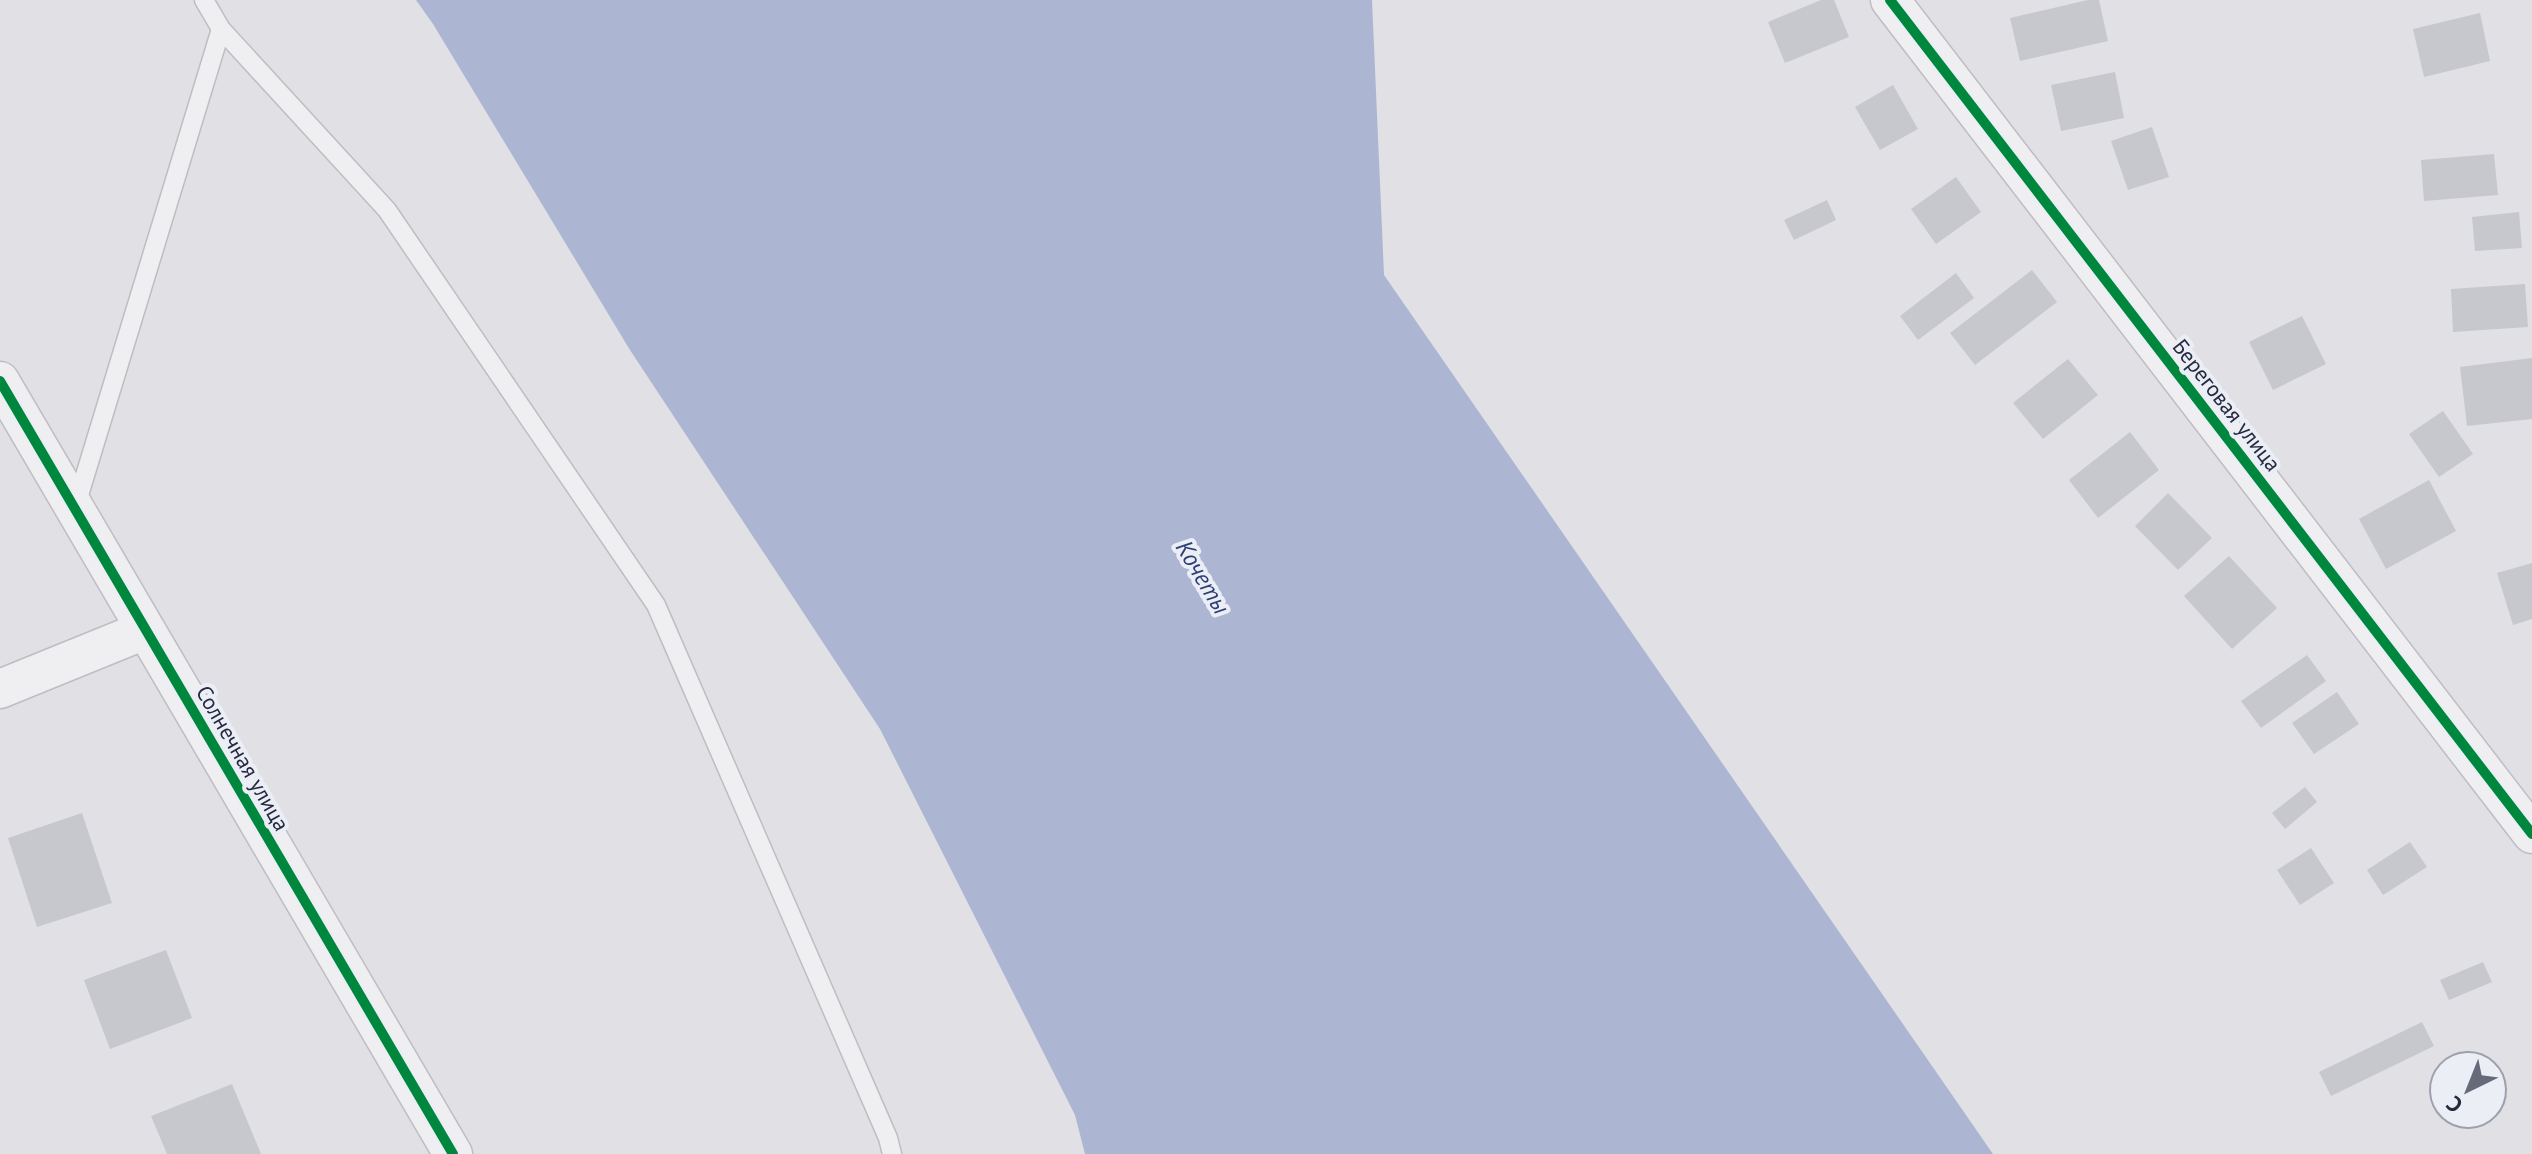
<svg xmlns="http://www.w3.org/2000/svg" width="2532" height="1154" font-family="'PT Sans',sans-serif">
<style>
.water{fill:#acb6d3}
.building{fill:#c7c8cd}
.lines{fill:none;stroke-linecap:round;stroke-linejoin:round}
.lane-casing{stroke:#bdbdc3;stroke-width:21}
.street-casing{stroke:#bdbdc3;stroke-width:41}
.lane{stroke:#efeff2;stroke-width:18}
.street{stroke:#efeff2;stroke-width:38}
.cycleway-casing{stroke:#eceef6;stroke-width:15}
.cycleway{stroke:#00873e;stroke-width:10}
.labels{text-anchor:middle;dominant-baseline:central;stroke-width:8;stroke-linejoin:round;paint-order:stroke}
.street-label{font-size:22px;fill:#262a3f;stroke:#eceef6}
.water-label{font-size:24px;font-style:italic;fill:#2d3f76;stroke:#eceef6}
</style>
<rect width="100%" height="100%" fill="#e0e0e5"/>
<polygon class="water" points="416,0 1372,0 1384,275 1993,1154 1085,1154 1075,1115 880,729 630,350 433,24"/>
<g class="building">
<polygon points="1821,0 1834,0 1849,37 1785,63 1768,22"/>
<polygon points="2088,0 2099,0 2108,41 2020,61 2010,18"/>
<polygon points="2480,13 2490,61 2424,77 2413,29"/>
<polygon points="2115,72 2124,118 2061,131 2051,85"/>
<polygon points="1893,85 1918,129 1880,150 1855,107"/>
<polygon points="2152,127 2169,177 2128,190 2111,141"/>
<polygon points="2494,154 2498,195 2424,201 2421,160"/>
<polygon points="1956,177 1981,212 1936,244 1911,209"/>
<polygon points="1827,200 1836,220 1794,240 1784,220"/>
<polygon points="2519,212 2522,248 2475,251 2472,217"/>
<polygon points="2032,270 2057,302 1975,365 1950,333"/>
<polygon points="1956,273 1974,298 1918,340 1900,316"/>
<polygon points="2525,284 2528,327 2453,332 2451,289"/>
<polygon points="2302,316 2326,364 2273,390 2249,342"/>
<polygon points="2532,358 2532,419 2467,426 2460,367"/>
<polygon points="2068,359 2098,395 2043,439 2013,403"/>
<polygon points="2443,411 2473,454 2439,477 2409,434"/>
<polygon points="2130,432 2159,470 2098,518 2069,480"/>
<polygon points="2429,480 2456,531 2386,569 2359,519"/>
<polygon points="2168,493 2212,538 2178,570 2135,526"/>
<polygon points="2229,556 2277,608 2232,649 2184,596"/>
<polygon points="2532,563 2532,619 2513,625 2497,573"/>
<polygon points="2307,655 2326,681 2261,728 2241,701"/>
<polygon points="2337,692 2359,724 2314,754 2292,723"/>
<polygon points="2305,787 2317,802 2285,829 2272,813"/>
<polygon points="82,813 112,903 37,927 8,838"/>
<polygon points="2410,842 2427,867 2383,895 2367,870"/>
<polygon points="2311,848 2334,883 2300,905 2277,870"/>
<polygon points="166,950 192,1018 110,1049 84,980"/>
<polygon points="2483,962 2492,982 2449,1000 2440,980"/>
<polygon points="2422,1022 2434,1046 2331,1096 2319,1072"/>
<polygon points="232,1084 261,1154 167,1154 151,1116"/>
</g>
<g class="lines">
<defs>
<g id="lane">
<polyline points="204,0 221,29 387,210 656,605 888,1138 892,1154"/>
<polyline points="76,505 221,29"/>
</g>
<g id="street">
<polyline points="1890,0 2532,834"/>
<polyline points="0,381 453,1154"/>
<polyline points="0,689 145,630"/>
</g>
</defs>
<use href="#lane" class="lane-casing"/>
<use href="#street" class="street-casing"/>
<use href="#lane" class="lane"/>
<use href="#street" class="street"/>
<defs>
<g id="cycleway">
<polyline points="1890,0 2532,834"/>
<polyline points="0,381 453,1154"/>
</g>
</defs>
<use href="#cycleway" class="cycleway-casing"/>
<use href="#cycleway" class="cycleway"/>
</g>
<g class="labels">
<g class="street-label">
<text transform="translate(2227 405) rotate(52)">Береговая улица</text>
<text transform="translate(243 758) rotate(60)">Солнечная улица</text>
</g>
<g class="water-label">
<text transform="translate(1203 577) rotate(59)">Кочеты</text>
</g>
</g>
<g transform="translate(2468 1090) rotate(223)"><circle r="38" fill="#eceef6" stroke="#9da0ad" stroke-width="2"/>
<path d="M0-6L14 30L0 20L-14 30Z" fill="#676a79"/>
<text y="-12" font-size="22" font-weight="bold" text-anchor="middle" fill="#262a3f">С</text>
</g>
</svg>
